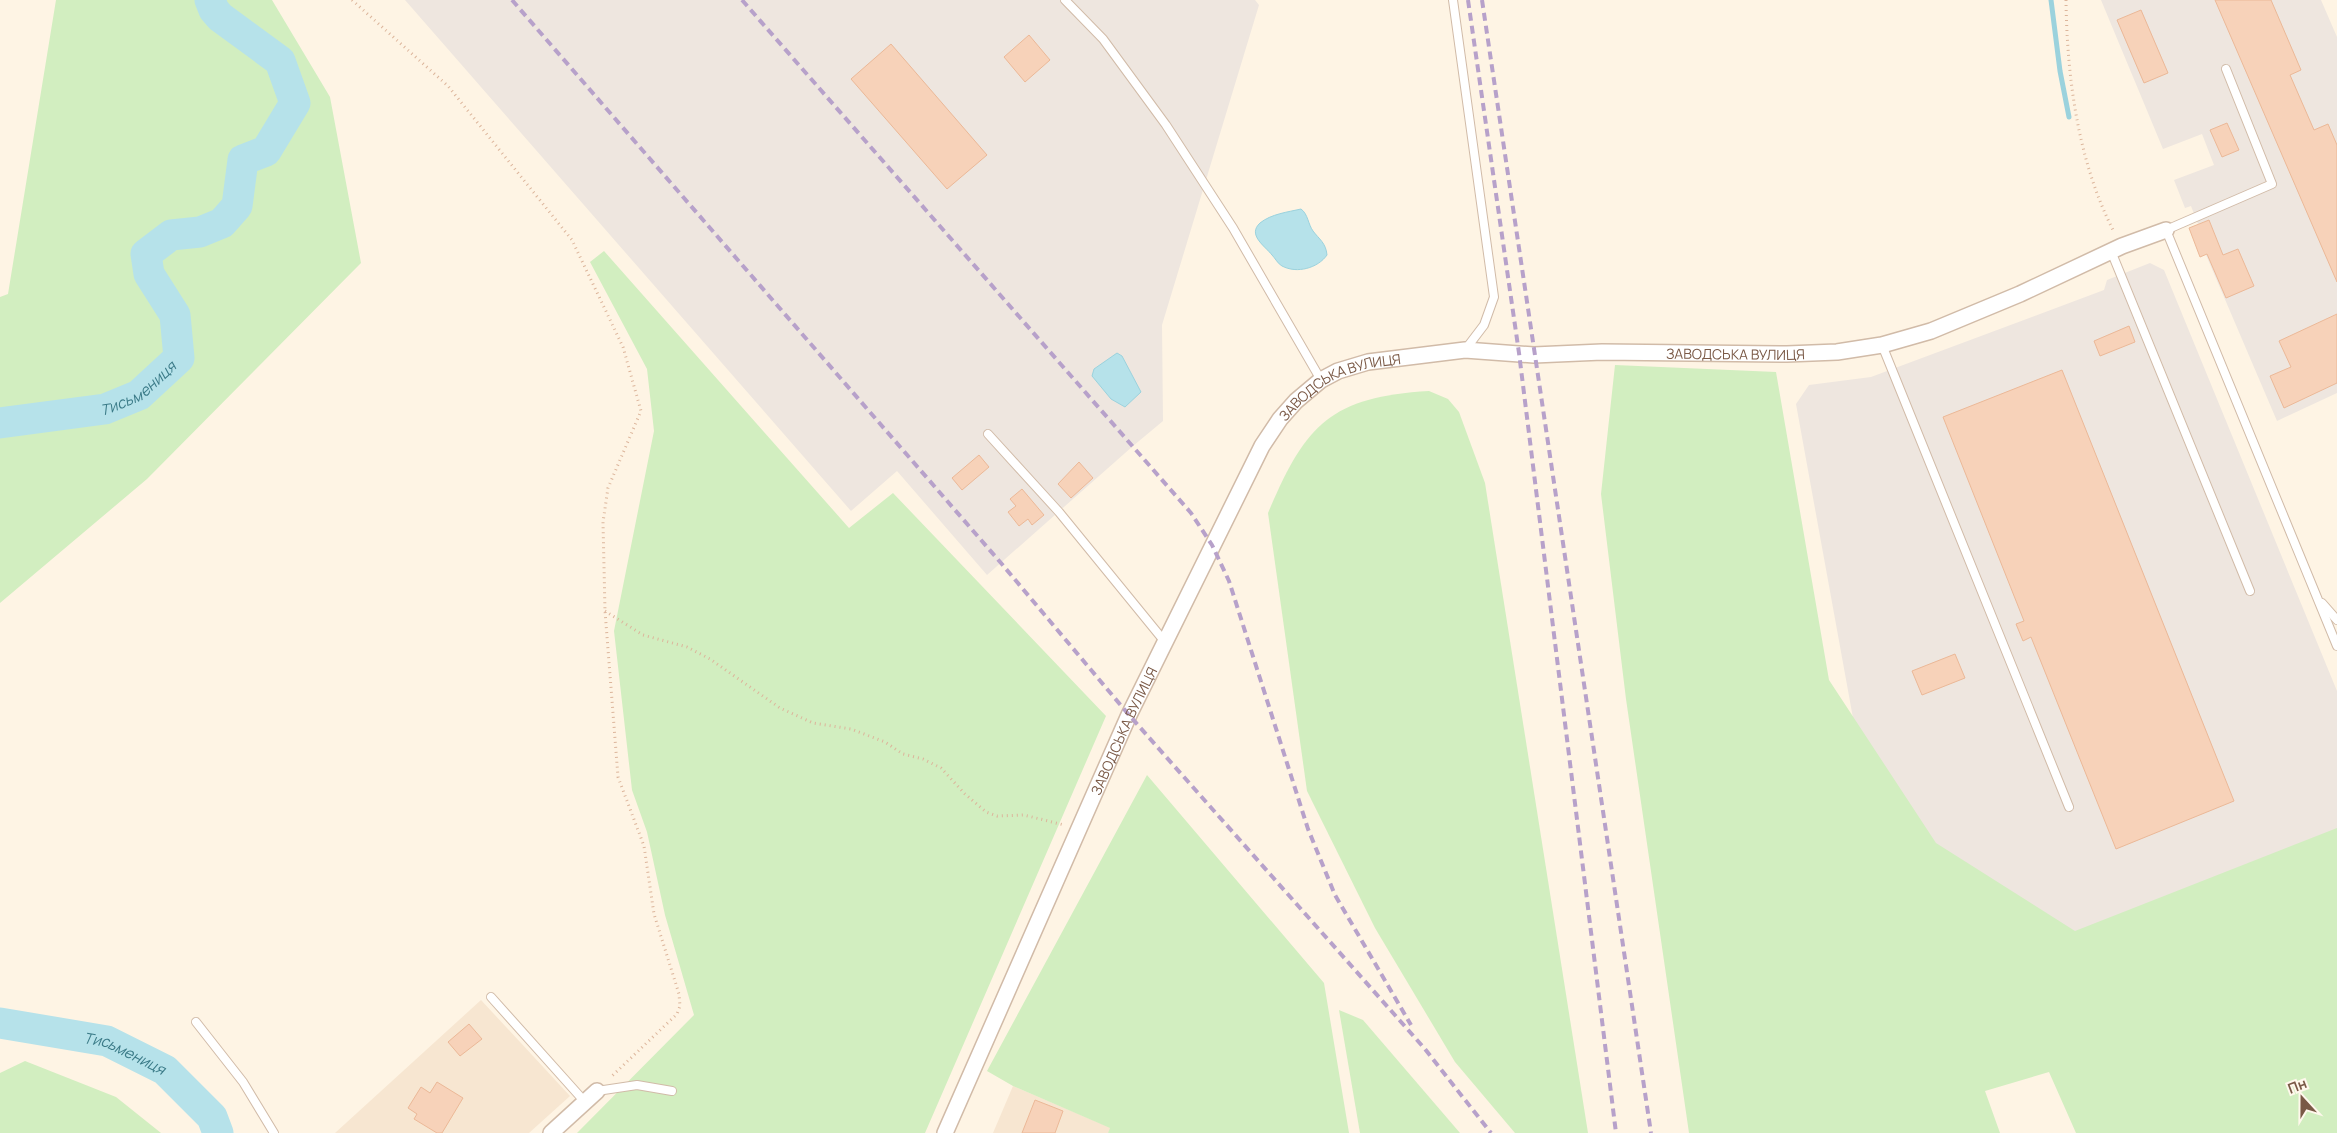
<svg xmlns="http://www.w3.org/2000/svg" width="2337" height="1133" font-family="Manrope,sans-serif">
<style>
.residential{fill:#f7e6d1}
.industrial{fill:#eee6df}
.green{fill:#d2eec0}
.water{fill:#b6e2ea;stroke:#9bd2dd}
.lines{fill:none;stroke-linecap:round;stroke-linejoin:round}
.stream{stroke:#9bd2dd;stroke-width:5}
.river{stroke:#b6e2ea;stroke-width:31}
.building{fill:#f7d2b9;stroke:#ebb897}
.service-casing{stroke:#d1bba8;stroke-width:10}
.minor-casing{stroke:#d1bba8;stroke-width:18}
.path{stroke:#dcb59b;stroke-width:3;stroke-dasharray:1 4;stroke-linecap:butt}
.service{stroke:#fff;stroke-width:8}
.minor{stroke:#fff;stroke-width:15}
.rail{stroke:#b7a1ca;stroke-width:4;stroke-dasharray:8 5;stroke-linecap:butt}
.labels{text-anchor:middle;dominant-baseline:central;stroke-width:5;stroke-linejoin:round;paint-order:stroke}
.street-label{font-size:14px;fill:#7a5946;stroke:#fff8ec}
.water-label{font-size:15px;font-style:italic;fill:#3b7b88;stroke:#fff8ec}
</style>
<rect width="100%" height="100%" fill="#fef4e4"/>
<g class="residential">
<polygon points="481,1000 570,1096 529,1133 335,1133"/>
<polygon points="1013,1086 1111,1128 1108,1133 993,1133"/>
</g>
<g class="industrial">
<polygon points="405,0 1255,0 1259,5 1162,325 1163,421 1133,446 987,575 897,471 851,511"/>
<polygon points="2101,0 2321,0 2337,37 2337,393 2277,421 2206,255 2220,249 2209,220 2198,224 2191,206 2185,208 2174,180 2214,165 2202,134 2163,149"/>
<polygon points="2150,263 2164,270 2337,691 2337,961 1920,1087 1796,404 1809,385 1871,377 2104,290 2107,280"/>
</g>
<g class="green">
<polygon points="56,0 272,0 330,97 361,263 147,479 0,603 0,297 8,294"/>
<polygon points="604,251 849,528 893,493 1106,716 925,1133 577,1133 694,1015 665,915 647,832 632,790 614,631 654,431 647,369 590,262"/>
<polygon points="1615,365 1776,372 1829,680 1936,843 2075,931 2337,828 2337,1133 2076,1133 2049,1072 1985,1091 2000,1133 1689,1133 1626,699 1601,494"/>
<path d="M1429,391l19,8 11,13 26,71 103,650h-73l-60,-71 -80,-134 -68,-137 -39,-278c37,-88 62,-116 161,-122z"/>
<polygon points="1147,775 1324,983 1349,1133 1108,1133 1110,1128 1013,1086 987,1071"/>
<polygon points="1339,1010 1363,1020 1460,1133 1360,1133"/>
<polygon points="25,1061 116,1097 161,1133 0,1133 0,1073"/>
</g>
<g class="water">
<path d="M1301,209c7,5 7,15 12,22 6,8 13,12 14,24 -9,13 -30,19 -45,11 -4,-2 -7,-8 -10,-11 -7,-9 -25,-20 -12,-32 11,-9 28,-11 41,-14z"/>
<polygon points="1117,353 1122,356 1141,392 1125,407 1111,399 1092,376 1094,369"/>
</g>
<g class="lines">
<polyline class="stream" points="2051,0 2060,71 2069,117"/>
<g class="river">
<path id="s1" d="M0,423l105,-14 34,-14 40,-37 -4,-43 -26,-41 -3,-20 25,-19 29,-3 22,-9 15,-17 6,-46 23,-9 29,-48 -15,-42 -60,-44 -6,-7 -4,-10"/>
<path id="s2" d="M0,1023l107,18 58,29 47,47 6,16"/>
</g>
</g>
<g class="building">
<polygon points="2215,0 2271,0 2301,70 2290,75 2314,130 2328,124 2337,145 2337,282"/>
<polygon points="2141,10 2168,73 2144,83 2117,20"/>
<polygon points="1029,35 1050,60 1025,82 1004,57"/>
<polygon points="891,44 987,155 947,189 851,79"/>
<polygon points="2227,123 2239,150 2222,157 2210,130"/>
<polygon points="2209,220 2223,255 2238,249 2254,286 2226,298 2207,254 2200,257 2189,228"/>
<polygon points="2337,314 2337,383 2284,408 2270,376 2291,367 2279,341"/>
<polygon points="2129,326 2135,342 2100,356 2094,341"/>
<polygon points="2062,370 2234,801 2116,849 2031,637 2023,641 2016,624 2024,621 1943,417"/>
<polygon points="979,455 989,467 962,490 952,478"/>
<polygon points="1079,462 1093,478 1071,498 1058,484"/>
<polygon points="1022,489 1044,515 1032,525 1028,519 1019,526 1008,512 1016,506 1010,499"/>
<polygon points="1955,654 1965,678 1922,695 1912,671"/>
<polygon points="469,1024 482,1039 460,1056 448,1042"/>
<polygon points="437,1082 463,1098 442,1133 437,1133 414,1119 417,1114 408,1108 421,1087 430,1093"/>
<polygon points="1035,1100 1063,1111 1055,1133 1022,1133"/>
</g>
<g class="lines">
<defs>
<g id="service">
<polyline points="1065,0 1103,39 1166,125 1233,228 1321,380"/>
<polyline points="1453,0 1494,297 1484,325 1465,350"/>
<polyline points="2226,69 2272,184 2166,230 2337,646"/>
<polyline points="2111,251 2250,591"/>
<polyline points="1882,345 2069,807"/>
<polyline points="988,434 1059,512 1165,642"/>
<polyline points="2322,603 2337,620"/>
<polyline points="491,997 585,1102"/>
<polyline points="196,1022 243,1082 274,1133"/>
<polyline points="597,1091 637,1085 672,1091"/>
</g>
<g id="minor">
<polyline points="551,1133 597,1091"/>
<path id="s3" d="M945,1133l184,-418 133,-269 18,-27 16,-18 25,-21 17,-9 30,-9 97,-12 69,5 68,-3 185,2 50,-2 45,-7 49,-14 89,-37 102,-48 44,-16"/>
</g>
</defs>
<use href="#service" class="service-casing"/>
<use href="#minor" class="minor-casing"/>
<g class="path">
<polyline points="352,0 448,86 572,240 623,347 641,411 608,488 603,522 605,611 618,777 644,846 654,914 679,994 680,1006 677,1014 612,1076"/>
<path d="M2066,0c1,78 12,162 48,232"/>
<polyline points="605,611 643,635 687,647 710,659 780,708 813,723 851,729 885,742 903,754 923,759 941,768 965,794 986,812 997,816 1024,815 1064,825"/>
</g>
<use href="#service" class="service"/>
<use href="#minor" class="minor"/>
<g class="rail">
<polyline points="512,0 1001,563 1129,715 1425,1049 1491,1133"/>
<polyline points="742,0 1191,513 1212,545 1229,581 1308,829 1335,895 1411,1025"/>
<polyline points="1468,0 1519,353 1616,1133"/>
<polyline points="1482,0 1651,1133"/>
</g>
</g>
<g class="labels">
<g class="street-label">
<text stroke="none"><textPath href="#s3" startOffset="1265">ЗАВОДСЬКА ВУЛИЦЯ</textPath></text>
<text stroke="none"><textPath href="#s3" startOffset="860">ЗАВОДСЬКА ВУЛИЦЯ</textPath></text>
<text stroke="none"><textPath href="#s3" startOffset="440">ЗАВОДСЬКА ВУЛИЦЯ</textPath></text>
</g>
<g class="water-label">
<text stroke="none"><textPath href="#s1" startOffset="145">Тисьмениця</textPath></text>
<text stroke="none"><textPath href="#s2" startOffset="129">Тисьмениця</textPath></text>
</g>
</g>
<g transform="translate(2302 1098) rotate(339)" stroke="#fff8ec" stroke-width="4" paint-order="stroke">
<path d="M0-4L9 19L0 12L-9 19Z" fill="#7a5946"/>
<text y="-8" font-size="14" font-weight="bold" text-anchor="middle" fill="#7a5946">Пн</text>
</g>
</svg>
